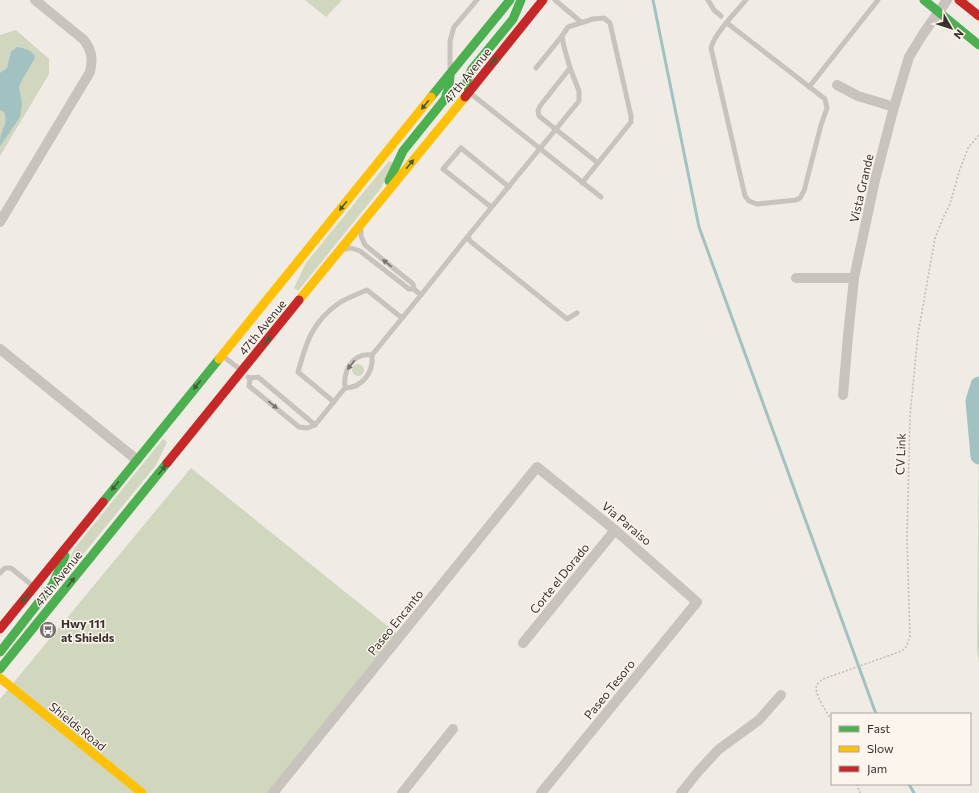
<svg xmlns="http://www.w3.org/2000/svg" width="979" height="793" font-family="Commissioner,sans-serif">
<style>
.green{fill:#d1d6bf}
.water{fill:#a1c2c1}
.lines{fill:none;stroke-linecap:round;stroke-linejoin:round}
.stream{stroke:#a1c2c1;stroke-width:3}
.river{stroke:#a1c2c1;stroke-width:17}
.path{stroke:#c2bbb6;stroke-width:1.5;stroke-dasharray:2 2;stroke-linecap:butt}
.lane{stroke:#c9c3be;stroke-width:5}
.street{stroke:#c9c3be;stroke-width:10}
.fast{stroke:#4caf50;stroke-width:9}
.slow{stroke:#ffc107;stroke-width:9}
.jam{stroke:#c62828;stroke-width:9}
.oneway{fill:#415c38}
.oneway2{fill:#7b726d}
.labels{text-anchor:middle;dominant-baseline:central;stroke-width:3;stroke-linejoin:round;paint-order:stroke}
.street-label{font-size:12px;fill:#3b302b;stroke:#fbf5ee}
.poi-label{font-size:12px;font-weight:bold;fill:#3b302b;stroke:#fbf5ee;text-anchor:start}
</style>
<rect width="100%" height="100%" fill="#f0ebe5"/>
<g class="green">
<polygon points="305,0 342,0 326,17"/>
<polygon points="16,30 49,59 49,74 0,156 0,35"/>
<polygon points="389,161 393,163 381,188 298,291 294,288 306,263"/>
<circle cx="358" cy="370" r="6"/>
<polygon points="979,430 979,663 977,649"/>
<polygon points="163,439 167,442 156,465 67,574 64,571 74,549"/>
<polygon points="191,468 400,636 273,793 0,793 0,699"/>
</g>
<path class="water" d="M17,47c7,1 17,4 18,11l-13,22 -3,7 3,17 -2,13 -20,29c0,-3 0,-8 1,-11 3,-8 7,-14 3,-23l-4,-2v-37l7,-5 4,-16z"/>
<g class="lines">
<g class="stream">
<polyline points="653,0 699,227 876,714"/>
<polyline points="909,784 914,793"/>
</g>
<polyline class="river" points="979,385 974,401 979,456"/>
<g class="path">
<polyline points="2,128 11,134"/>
<path d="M832,720c-5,-6 -15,-23 -16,-31 0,-5 4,-8 7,-10l79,-28 4,-4 4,-10 -3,-99 3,-122 8,-82 17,-96 9,-22 6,-12 9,-32 9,-24 11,-13"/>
<polyline points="857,784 860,793"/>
</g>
<g class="lane">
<polyline points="555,0 581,22"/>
<polyline points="708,0 714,10 721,16"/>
<polygon points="604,18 610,23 631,116 631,122 598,163 539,116 538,111 540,106 570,68 564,47 562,36 568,27 593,19"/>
<path d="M727,23l98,76 2,9 -6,17 -17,66 -4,7 -4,2 -39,4 -8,-3 -4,-5 -34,-148c3,-14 25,-36 35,-48"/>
<polyline points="450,68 450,41 454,27 477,0"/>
<polyline points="536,68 562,36"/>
<polyline points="570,68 579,91 579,101 468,236 470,241 567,319 577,313"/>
<polyline points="809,87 878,0"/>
<polyline points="470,93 601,197"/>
<polyline points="582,183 598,163"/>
<polyline points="491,207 443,169 461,148 509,187"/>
<polyline points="361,230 361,236 365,245 413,284 414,289 421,295 468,236"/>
<polyline points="345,249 351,248 360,251 409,289 414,289"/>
<polyline points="224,357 241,370"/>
<polyline points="248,377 250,378 258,377 315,425"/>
<path d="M250,378l-1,8 50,41 8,1 8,-3 30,-37c-2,-16 7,-36 27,-33"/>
<path d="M345,388c17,0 29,-16 27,-33l49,-60"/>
<path d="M334,402l-36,-30c8,-29 14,-50 41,-69 8,-5 19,-9 28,-13l35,28"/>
<polyline points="0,573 5,568 11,568 33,586"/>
</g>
<g class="street">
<polyline points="837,85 858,96 894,107"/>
<path d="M0,222l90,-150c3,-13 2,-21 -6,-32l-49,-40"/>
<polyline points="796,278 854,278"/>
<polyline points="0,349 137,460"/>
<polyline points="843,395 848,336 854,278 875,180 894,107 909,57 923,34 947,0"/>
<polyline points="523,643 615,530"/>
<polyline points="273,793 537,467 615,530 697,602 541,793"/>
<polyline points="402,793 453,729"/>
<polyline points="681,793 697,773 718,750 759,720 781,695"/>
</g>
<g class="fast">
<polyline points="924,0 979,45"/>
<polyline points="469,92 467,81 472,69 513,19 521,0"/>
<polyline points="431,97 510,0"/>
<polyline points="389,181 403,151 445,99 449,87 450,76"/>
<polyline points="103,502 219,359"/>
<polyline points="0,652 53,584 65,556"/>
<polyline points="0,669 167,463"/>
</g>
<g class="slow">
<polyline points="299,300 465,97"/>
<polyline points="219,359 431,97"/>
<polyline points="0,678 142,793"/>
</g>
<g class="jam">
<polyline points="959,0 979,16"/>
<polyline points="465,97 543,0"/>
<polyline points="167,463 299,300"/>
<polyline points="0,629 103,502"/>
</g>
</g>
<defs><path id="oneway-solid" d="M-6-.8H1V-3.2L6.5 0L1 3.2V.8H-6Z"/></defs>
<g class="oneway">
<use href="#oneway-solid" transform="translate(493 62) rotate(-51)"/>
<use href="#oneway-solid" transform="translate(425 105) rotate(129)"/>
<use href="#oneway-solid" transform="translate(410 164) rotate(-51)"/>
<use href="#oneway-solid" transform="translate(343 206) rotate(129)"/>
<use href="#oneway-solid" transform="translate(267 341) rotate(-51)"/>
<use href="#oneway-solid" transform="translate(197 385) rotate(129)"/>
<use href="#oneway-solid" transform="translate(162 470) rotate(-51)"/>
<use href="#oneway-solid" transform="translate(115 486) rotate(129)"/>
<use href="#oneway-solid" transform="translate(71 582) rotate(-51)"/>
<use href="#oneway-solid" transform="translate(25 598) rotate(129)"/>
</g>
<g class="oneway2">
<use href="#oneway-solid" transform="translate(387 263) rotate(-141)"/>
<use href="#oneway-solid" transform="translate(351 365) rotate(128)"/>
<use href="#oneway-solid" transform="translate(273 405) rotate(39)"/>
</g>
<defs>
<symbol id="bus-disc" viewBox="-11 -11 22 22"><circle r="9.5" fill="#7a716c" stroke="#fbf5ee"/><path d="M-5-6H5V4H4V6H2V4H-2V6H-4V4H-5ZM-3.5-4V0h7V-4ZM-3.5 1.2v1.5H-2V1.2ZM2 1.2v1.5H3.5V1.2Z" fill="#fff"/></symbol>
</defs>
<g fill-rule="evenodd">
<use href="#bus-disc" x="38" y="620" width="20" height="20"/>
</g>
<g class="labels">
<g class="street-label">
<text transform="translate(467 75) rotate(-51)">47th Avenue</text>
<text transform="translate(861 188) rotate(-77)">Vista Grande</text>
<text transform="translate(262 327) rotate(-51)">47th Avenue</text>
<text transform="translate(900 454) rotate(-88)">CV Link</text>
<text transform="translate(627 523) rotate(40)">Via Paraiso</text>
<text transform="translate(58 578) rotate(-51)">47th Avenue</text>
<text transform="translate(559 578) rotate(-51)">Corte el Dorado</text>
<text transform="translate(395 622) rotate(-51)">Paseo Encanto</text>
<text transform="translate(609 689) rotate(-51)">Paseo Tesoro</text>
<text transform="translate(78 726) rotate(39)">Shields Road</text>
</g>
<g class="poi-label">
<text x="61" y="623">Hwy 111<tspan x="61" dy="14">at Shields</tspan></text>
</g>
</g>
<rect x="831" y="713" width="140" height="72" fill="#fbf5ee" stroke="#aea6a0"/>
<rect x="839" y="726" width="20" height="6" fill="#4caf50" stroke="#aea6a0"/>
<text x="867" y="733" font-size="12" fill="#3b302b">Fast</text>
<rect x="839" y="746" width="20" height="6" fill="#ffc107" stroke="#aea6a0"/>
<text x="867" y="753" font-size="12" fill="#3b302b">Slow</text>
<rect x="839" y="766" width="20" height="6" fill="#c62828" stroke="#aea6a0"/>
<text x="867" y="773" font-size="12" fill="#3b302b">Jam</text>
<g transform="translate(951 28) rotate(129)" stroke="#fbf5ee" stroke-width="3" paint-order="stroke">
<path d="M0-3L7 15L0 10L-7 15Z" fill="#3b302b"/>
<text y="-6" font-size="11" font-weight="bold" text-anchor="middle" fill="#3b302b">N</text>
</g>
</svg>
